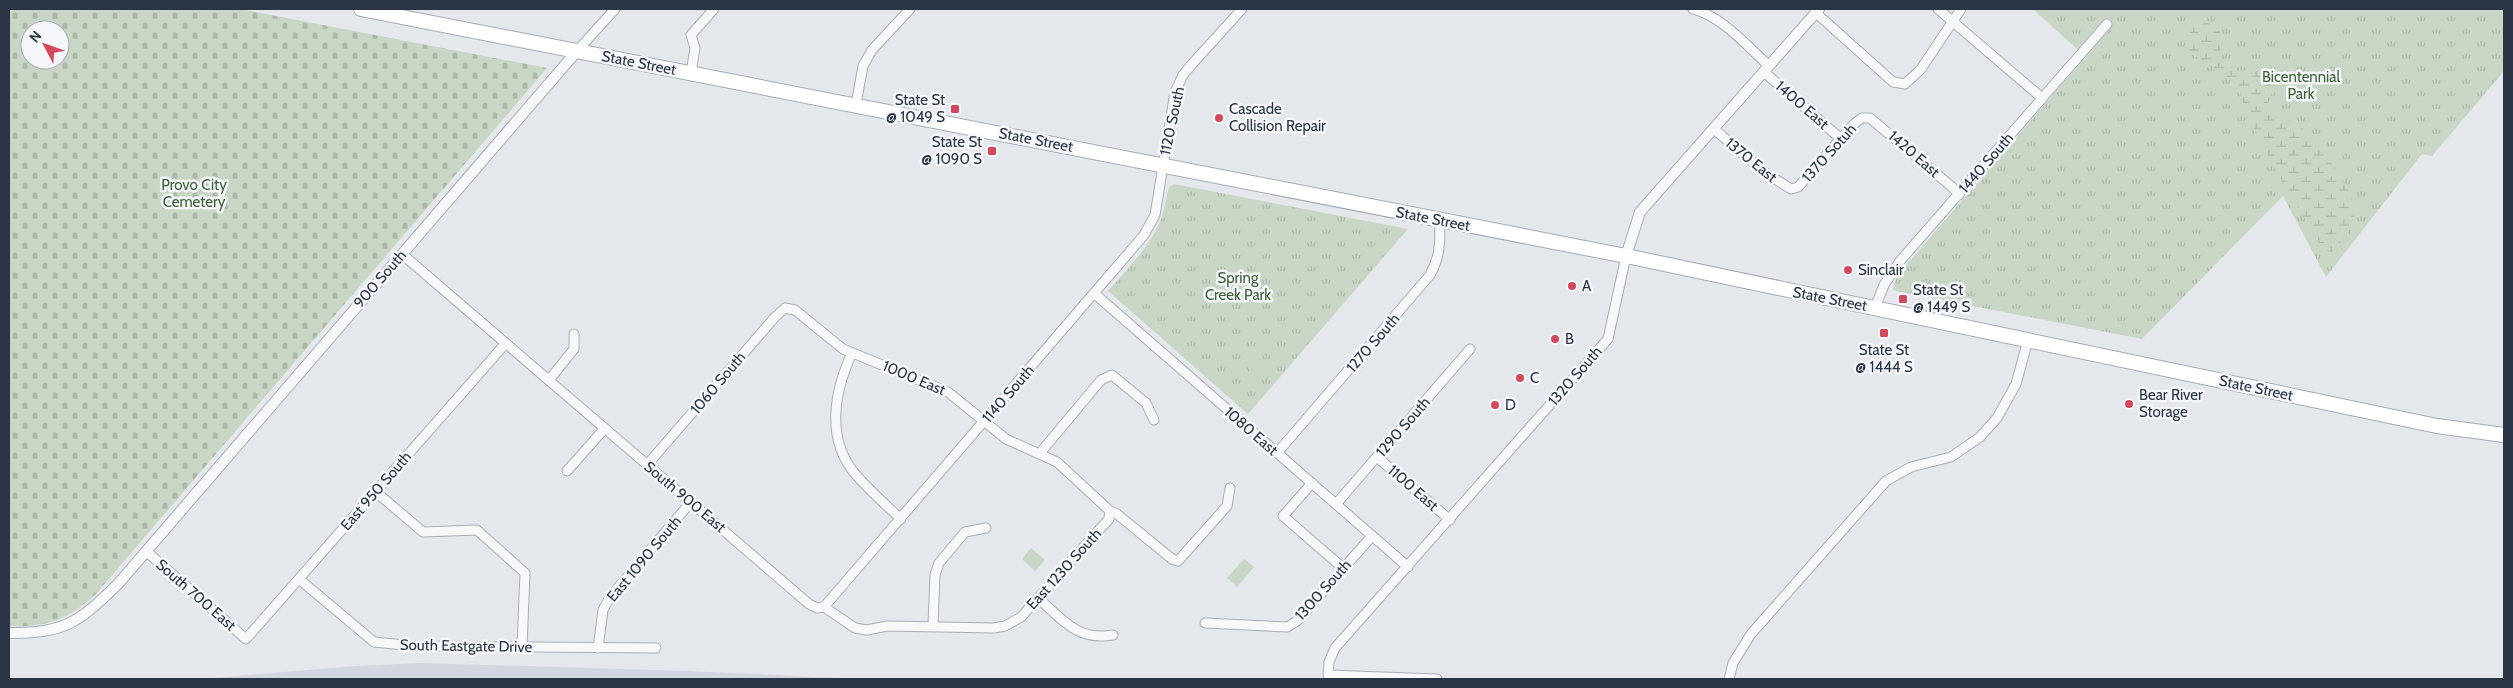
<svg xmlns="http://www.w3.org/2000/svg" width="2513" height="688" font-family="Cabin,sans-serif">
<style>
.built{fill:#d2d6de}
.grass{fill:url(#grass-tufts)}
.wetland{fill:url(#wetland-marsh)}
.cemetery{fill:url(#cemetery-stones);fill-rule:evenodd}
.pitch{fill:#c9d6c5}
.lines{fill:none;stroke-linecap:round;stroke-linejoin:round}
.minor-casing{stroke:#a9aeb7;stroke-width:11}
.tertiary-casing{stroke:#a9aeb7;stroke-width:12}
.primary-casing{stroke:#a3abb8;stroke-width:16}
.minor{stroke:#f7f8fa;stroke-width:9}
.tertiary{stroke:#f7f8fa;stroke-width:10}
.primary{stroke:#fff;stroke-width:14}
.poi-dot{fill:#d1495b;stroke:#f4f6f9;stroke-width:2}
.labels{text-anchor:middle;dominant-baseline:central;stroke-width:5;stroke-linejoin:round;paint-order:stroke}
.street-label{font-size:15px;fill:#2b3445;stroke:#f4f6f9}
.park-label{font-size:15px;fill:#3f6138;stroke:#f4f6f9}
.poi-label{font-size:15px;fill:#2b3445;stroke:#f4f6f9;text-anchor:start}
</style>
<defs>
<pattern id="grass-tufts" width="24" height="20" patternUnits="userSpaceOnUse" patternTransform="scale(1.25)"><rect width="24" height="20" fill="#c9d6c5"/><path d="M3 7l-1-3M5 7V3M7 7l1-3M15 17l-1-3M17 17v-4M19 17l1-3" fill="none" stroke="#adb8ab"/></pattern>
<pattern id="wetland-marsh" width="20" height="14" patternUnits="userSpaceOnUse" patternTransform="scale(1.25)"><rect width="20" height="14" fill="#c9d6c5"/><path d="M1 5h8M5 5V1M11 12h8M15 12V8" fill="none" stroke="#adb8ab"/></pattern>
<pattern id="cemetery-stones" width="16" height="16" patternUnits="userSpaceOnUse" patternTransform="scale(1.25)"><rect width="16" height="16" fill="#c9d6c5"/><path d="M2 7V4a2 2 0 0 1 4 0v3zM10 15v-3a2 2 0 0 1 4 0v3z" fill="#adb8ab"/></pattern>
</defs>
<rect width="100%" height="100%" fill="#e4e7ec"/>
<polygon class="built" points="421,663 687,671 861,679 202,679 356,666"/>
<g class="grass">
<polygon points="2033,9 2504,9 2504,71 2432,156 2422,154 2326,277 2283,196 2142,339 1896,291 1893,289 1897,276 2083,60 2088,59"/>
<path d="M1174,184l234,45 -160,185 -140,-123c19,-22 45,-47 55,-77 2,-8 3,-18 6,-27z"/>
</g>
<path class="wetland" d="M2208,23l12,9c1,6 0,26 2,30 5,18 35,0 48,11 14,12 -8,27 0,39 5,7 20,6 27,12 17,14 59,67 58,88 -1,12 -13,27 -19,37l-5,3 -6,-2 -6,-7 -44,-74 -21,-41 -3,-13 -10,-16 -1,-12 -3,-5 -21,-9 -3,-6 -19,-11 -7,-10 1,-10 4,-7 8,-5z"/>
<path class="cemetery" d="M9,9h231l307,59 -452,527c-28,25 -49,33 -86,31zM30,30h30v30h-30z"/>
<g class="pitch">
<polygon points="1252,345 1262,368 1251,372 1241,349"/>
<polygon points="1031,548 1045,560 1035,571 1022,559"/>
<polygon points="1244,559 1254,567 1237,587 1227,578"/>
</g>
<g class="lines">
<defs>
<g id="minor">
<path d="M1693,9c30,8 53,36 76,57"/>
<polyline points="1938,9 2042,98"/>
<polyline points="1815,12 1893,82 1905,84 1921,69 1961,9"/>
<polyline points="577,51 615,9"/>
<polyline points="1764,72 1841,139"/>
<polyline points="691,73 695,48 691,35 714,9"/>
<polyline points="856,104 863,66 872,50 910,9"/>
<polyline points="1714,129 1764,172 1791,189 1798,187 1854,124 1862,118 1870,118 1952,187 1959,195"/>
<polyline points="402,254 809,604 817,608 824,607 855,628 867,630 887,626 994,628 1005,626 1021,617 1109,519 1110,511"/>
<polyline points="1095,294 1408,567"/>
<polyline points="1875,308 1884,285 1900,261 2107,24"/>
<path d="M852,353c-18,39 -27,87 5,123 13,15 29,29 44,43"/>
<polyline points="549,380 574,349 574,334"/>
<polyline points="1040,453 1101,380 1112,375 1146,403 1154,420"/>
<path d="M1277,453l153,-178c10,-18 11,-35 9,-55"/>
<polyline points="1377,457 1450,520"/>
<polyline points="647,465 775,317 785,308 795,310 843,349 948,392 1006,439 1057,462 1110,511 1117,514 1172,559 1178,561 1227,506 1230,488"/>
<polyline points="567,471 605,428"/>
<polyline points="1312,483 1283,516 1343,568"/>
<polyline points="376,492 423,532 477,530 525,573 522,647"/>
<polyline points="1336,504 1470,349"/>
<polyline points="146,551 246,639 506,343"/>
<polyline points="299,579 374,642 414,646 656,648"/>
<path d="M1038,598c25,22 39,43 75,37"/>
<polyline points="824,607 1144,235 1155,215 1175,92 1183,75 1193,63 1242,9"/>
<polyline points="1205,623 1287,627 1297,621 1372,536"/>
<polyline points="933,625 935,575 939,563 965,532 986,528"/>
<polyline points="598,648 603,610 610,597 691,502"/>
<polyline points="1437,679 1328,675 1329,662 1335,648 1608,339 1626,256"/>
<polyline points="1729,679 1733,663 1751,634 1886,481 1911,467 1951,457 1980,437 1997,418 2016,384 2028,340"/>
</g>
<g id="tertiary">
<polyline points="1626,256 1640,212 1819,9"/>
<path d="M9,633c56,0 69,-10 109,-49l459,-533"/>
</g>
<polyline id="primary" points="361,9 1626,256 2437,426 2504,435"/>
</defs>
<use href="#minor" class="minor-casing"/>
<use href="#tertiary" class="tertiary-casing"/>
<use href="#primary" class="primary-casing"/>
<use href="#minor" class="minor"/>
<use href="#tertiary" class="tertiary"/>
<use href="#primary" class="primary"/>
</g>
<g class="poi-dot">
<rect x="950" y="104" width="10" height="10" rx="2.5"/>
<circle cx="1219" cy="118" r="5"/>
<rect x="987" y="146" width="10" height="10" rx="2.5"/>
<circle cx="1848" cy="270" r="5"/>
<circle cx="1572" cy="286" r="5"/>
<rect x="1898" y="294" width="10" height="10" rx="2.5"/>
<rect x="1879" y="328" width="10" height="10" rx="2.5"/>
<circle cx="1555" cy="339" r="5"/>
<circle cx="1520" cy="378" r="5"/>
<circle cx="2129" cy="404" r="5"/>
<circle cx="1495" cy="405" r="5"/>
</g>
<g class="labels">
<g class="street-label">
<text transform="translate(639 63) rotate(11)">State Street</text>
<text transform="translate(1802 105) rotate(41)">1400 East</text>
<text transform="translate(1172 121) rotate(-78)">1120 South</text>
<text transform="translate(1036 140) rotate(11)">State Street</text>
<text transform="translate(1829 153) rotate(-48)">1370 Sotuh</text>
<text transform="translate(1914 154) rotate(41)">1420 East</text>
<text transform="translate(1751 160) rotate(39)">1370 East</text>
<text transform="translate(1986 163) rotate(-49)">1440 South</text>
<text transform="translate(1433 219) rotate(11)">State Street</text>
<text transform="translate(380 279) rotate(-49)">900 South</text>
<text transform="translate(1830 299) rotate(11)">State Street</text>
<text transform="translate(1373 343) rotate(-49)">1270 South</text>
<text transform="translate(1575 376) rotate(-49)">1320 South</text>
<text transform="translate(914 378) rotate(23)">1000 East</text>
<text transform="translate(718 383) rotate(-50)">1060 South</text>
<text transform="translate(2256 388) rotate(12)">State Street</text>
<text transform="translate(1008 394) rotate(-49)">1140 South</text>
<text transform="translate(1403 427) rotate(-49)">1290 South</text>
<text transform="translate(1251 431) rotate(41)">1080 East</text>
<text transform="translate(1413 488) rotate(41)">1100 East</text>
<text transform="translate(376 491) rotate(-49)">East 950 South</text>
<text transform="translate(685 497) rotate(40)">South 900 East</text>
<text transform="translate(644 559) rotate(-50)">East 1090 South</text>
<text transform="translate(1064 569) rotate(-48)">East 1230 South</text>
<text transform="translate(1323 590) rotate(-48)">1300 South</text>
<text transform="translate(196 595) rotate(41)">South 700 East</text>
<text transform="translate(466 646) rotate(1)">South Eastgate Drive</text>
</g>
<g class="park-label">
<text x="2301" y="77">Bicentennial<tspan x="2301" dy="17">Park</tspan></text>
<text x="194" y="185">Provo City<tspan x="194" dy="17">Cemetery</tspan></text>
<text x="1238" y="278">Spring<tspan x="1238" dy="17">Creek Park</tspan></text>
</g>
<g class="poi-label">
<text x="945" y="100" text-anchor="end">State St<tspan x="945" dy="17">@ 1049 S</tspan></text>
<text x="1229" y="109">Cascade<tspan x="1229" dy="17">Collision Repair</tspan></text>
<text x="982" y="142" text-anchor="end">State St<tspan x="982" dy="17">@ 1090 S</tspan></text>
<text x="1858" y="270">Sinclair</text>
<text x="1582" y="286">A</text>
<text x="1913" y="290">State St<tspan x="1913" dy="17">@ 1449 S</tspan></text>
<text x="1565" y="339">B</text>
<text x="1884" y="350" text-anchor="middle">State St<tspan x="1884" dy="17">@ 1444 S</tspan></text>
<text x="1530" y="378">C</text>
<text x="2139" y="395">Bear River<tspan x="2139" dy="17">Storage</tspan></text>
<text x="1505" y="405">D</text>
</g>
</g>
<rect width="2513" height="688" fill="none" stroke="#2b3445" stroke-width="20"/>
<g transform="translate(45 45) rotate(311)"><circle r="24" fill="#f4f6f9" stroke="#a4a8b1"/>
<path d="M0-4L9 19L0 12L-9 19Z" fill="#d1495b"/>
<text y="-8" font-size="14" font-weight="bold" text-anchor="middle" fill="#2b3445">N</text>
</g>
</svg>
